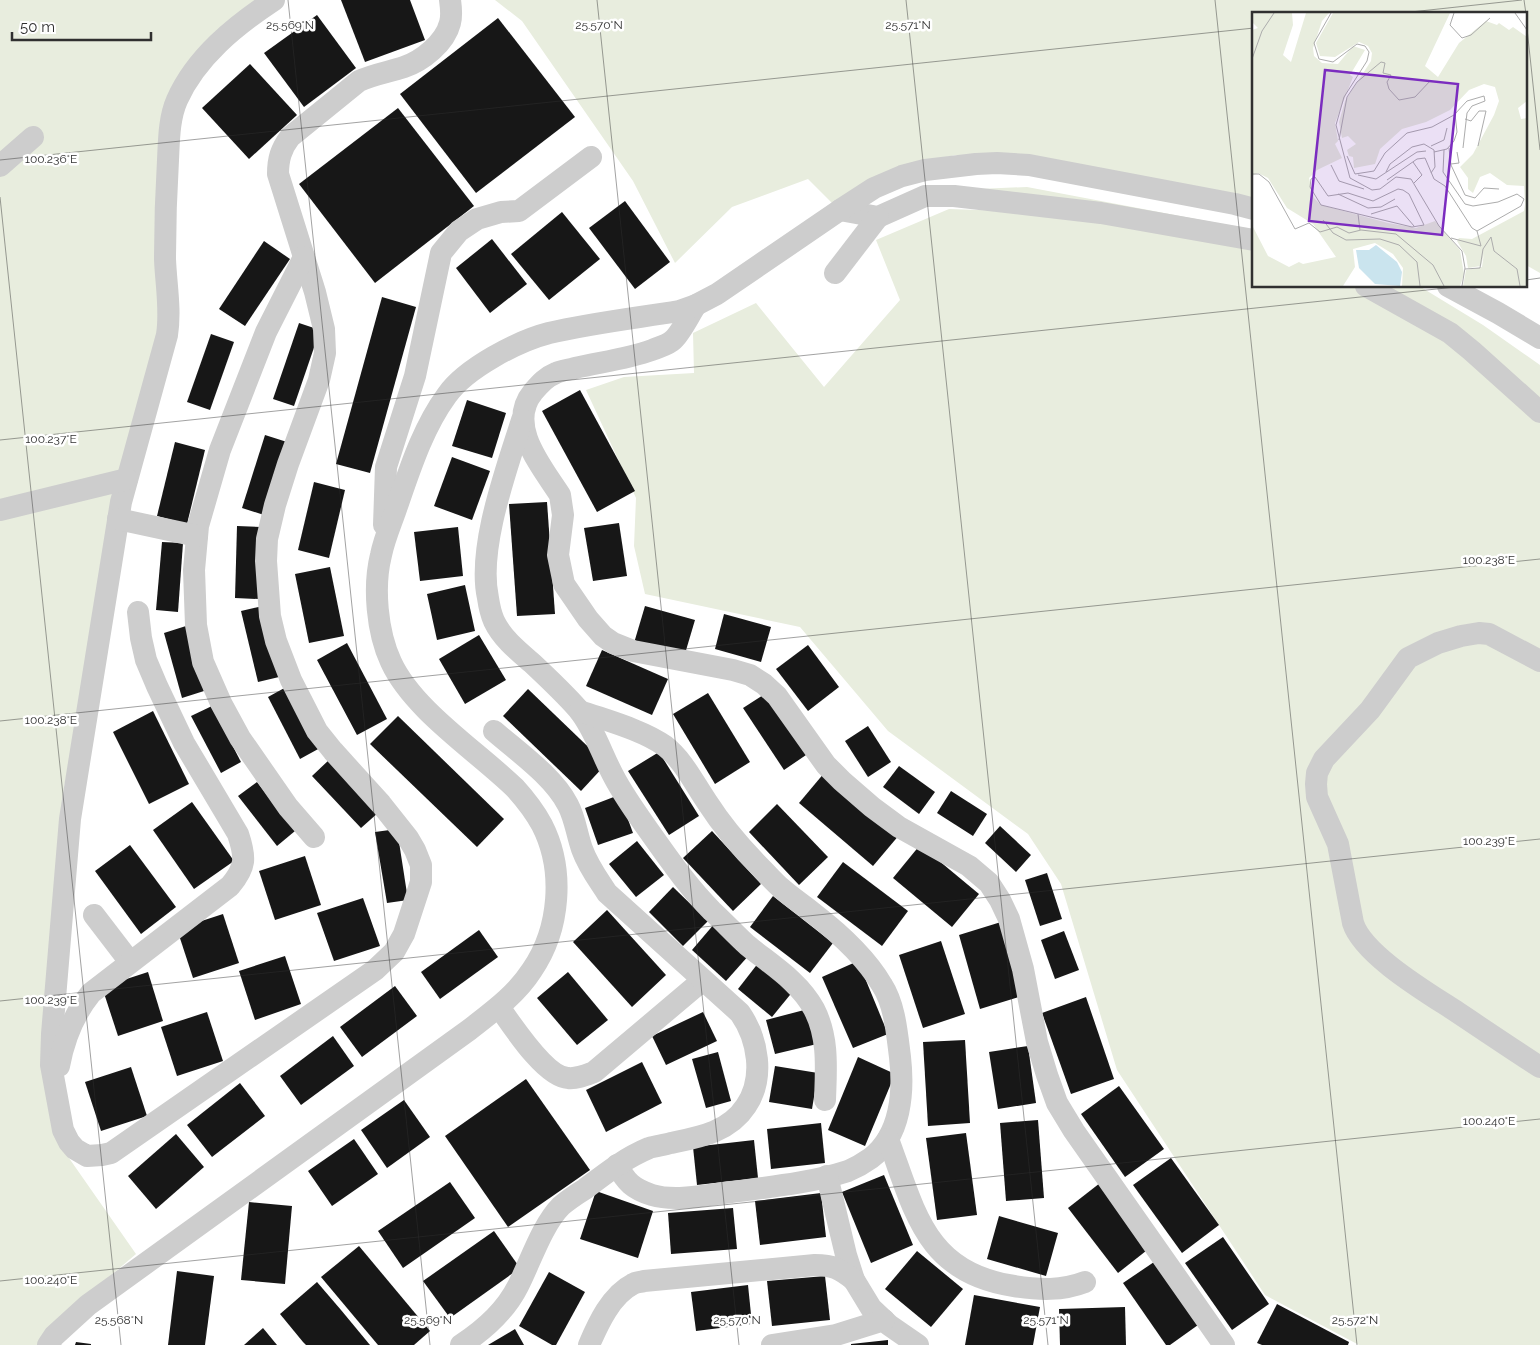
<svg xmlns="http://www.w3.org/2000/svg" width="1540" height="1345" font-family="Raleway,sans-serif">
<style>
.green{fill:#e8edde}
.building{fill:#171717}
.lines{fill:none;stroke-linecap:round;stroke-linejoin:round}
.minor{stroke:#cdcdcd;stroke-width:22}
.ticks{fill:none;stroke:#303030;stroke-width:1;stroke-opacity:0.45}
.inset-road{fill:none;stroke:#acacac;stroke-width:1}
.view{fill:#7b2cbf;fill-opacity:0.15;stroke:#7b2cbf;stroke-width:2.5}
.inset-edge{fill:none;stroke:#303030;stroke-width:2.5}
.ticks-label{font-size:12px;text-anchor:middle;fill:#303030;stroke:#fff;stroke-width:5;stroke-linejoin:round;paint-order:stroke}
</style>
<rect width="100%" height="100%" fill="#fff"/>
<g class="green">
<polygon points="0,0 273,0 173,94 161,321 64,787 55,1138 136,1254 53,1325 39,1345 0,1345"/>
<polygon points="495,0 1540,0 1540,273 1526,265 1526,14 1254,14 1254,201 1016,156 956,155 898,167 833,204 808,179 732,207 675,263 633,181 522,21"/>
<polygon points="1027,187 1254,230 1254,286 1419,286 1483,325 1540,365 1540,1345 1359,1345 1265,1295 1117,1070 1061,884 1028,834 888,731 800,627 645,594 634,546 636,498 586,390 624,377 694,373 693,333 756,303 824,387 900,300 876,240 949,209 1009,211 978,189"/>
</g>
<g class="building">
<polygon points="341,0 410,0 425,40 365,62"/>
<polygon points="317,15 356,68 304,107 264,53"/>
<polygon points="498,18 575,117 476,193 400,94"/>
<polygon points="250,64 297,115 249,159 202,108"/>
<polygon points="398,108 474,206 375,283 299,184"/>
<polygon points="625,201 670,262 635,289 589,228"/>
<polygon points="562,212 600,259 549,300 511,254"/>
<polygon points="492,239 527,284 490,313 456,268"/>
<polygon points="264,241 290,259 245,326 219,309"/>
<polygon points="382,297 416,307 370,473 336,464"/>
<polygon points="299,323 320,330 294,406 273,399"/>
<polygon points="211,334 234,342 210,410 187,402"/>
<polygon points="580,390 635,491 597,512 542,411"/>
<polygon points="467,400 506,413 492,458 452,446"/>
<polygon points="265,435 287,442 264,515 242,508"/>
<polygon points="175,442 205,450 187,524 157,516"/>
<polygon points="452,457 490,471 472,520 434,506"/>
<polygon points="314,482 345,490 329,558 298,550"/>
<polygon points="547,502 555,614 517,616 509,504"/>
<polygon points="619,523 627,576 593,581 584,528"/>
<polygon points="237,526 261,527 259,599 235,598"/>
<polygon points="458,527 463,576 420,581 414,532"/>
<polygon points="162,542 183,543 178,612 156,610"/>
<polygon points="330,567 344,636 309,643 295,574"/>
<polygon points="465,585 475,631 437,640 427,594"/>
<polygon points="263,606 279,677 258,682 241,611"/>
<polygon points="645,606 695,620 684,657 634,643"/>
<polygon points="724,614 771,627 761,662 715,649"/>
<polygon points="186,626 204,691 182,698 164,633"/>
<polygon points="479,635 506,680 465,704 439,659"/>
<polygon points="347,643 387,719 357,735 317,660"/>
<polygon points="808,645 839,687 808,711 776,669"/>
<polygon points="602,650 668,679 652,715 586,686"/>
<polygon points="288,686 320,748 300,759 268,697"/>
<polygon points="528,689 606,764 581,791 503,716"/>
<polygon points="768,692 809,753 784,770 743,708"/>
<polygon points="708,693 750,762 715,784 673,714"/>
<polygon points="212,706 241,762 221,773 191,716"/>
<polygon points="153,711 189,784 149,804 113,732"/>
<polygon points="398,716 504,819 477,847 370,744"/>
<polygon points="868,726 891,762 868,777 845,741"/>
<polygon points="659,752 699,816 669,835 628,771"/>
<polygon points="330,759 379,812 361,828 312,776"/>
<polygon points="899,766 935,792 919,814 883,787"/>
<polygon points="825,772 900,834 873,866 799,803"/>
<polygon points="257,782 295,831 277,846 238,796"/>
<polygon points="951,791 987,814 973,836 937,813"/>
<polygon points="619,795 633,833 598,845 585,808"/>
<polygon points="192,802 234,861 194,889 153,830"/>
<polygon points="777,804 828,857 799,885 749,832"/>
<polygon points="1000,826 1031,855 1016,872 985,843"/>
<polygon points="397,829 408,900 387,903 375,832"/>
<polygon points="712,831 761,884 733,911 683,858"/>
<polygon points="637,841 664,875 636,897 609,864"/>
<polygon points="130,845 176,907 141,934 95,871"/>
<polygon points="920,845 979,894 952,927 893,878"/>
<polygon points="305,856 321,905 275,920 259,871"/>
<polygon points="843,862 908,911 882,946 817,897"/>
<polygon points="1047,873 1062,919 1040,926 1025,880"/>
<polygon points="673,887 708,921 683,946 649,912"/>
<polygon points="773,896 833,943 810,973 750,927"/>
<polygon points="363,898 380,946 334,961 317,913"/>
<polygon points="607,910 666,975 632,1007 573,942"/>
<polygon points="223,914 239,963 193,978 177,929"/>
<polygon points="1001,922 1022,996 980,1009 959,935"/>
<polygon points="715,923 750,954 726,981 692,950"/>
<polygon points="479,930 498,957 440,999 421,972"/>
<polygon points="1064,931 1079,970 1055,979 1041,940"/>
<polygon points="941,941 965,1014 923,1028 899,955"/>
<polygon points="285,956 301,1004 255,1020 239,971"/>
<polygon points="858,961 888,1034 853,1048 822,977"/>
<polygon points="759,962 794,990 772,1017 738,989"/>
<polygon points="148,972 163,1021 118,1036 102,987"/>
<polygon points="568,972 608,1020 577,1045 537,998"/>
<polygon points="395,986 417,1016 362,1057 340,1027"/>
<polygon points="1086,997 1114,1079 1071,1094 1042,1013"/>
<polygon points="808,1009 817,1044 775,1054 766,1020"/>
<polygon points="207,1012 223,1061 177,1076 161,1027"/>
<polygon points="703,1012 717,1041 666,1065 652,1036"/>
<polygon points="333,1036 354,1066 301,1105 280,1076"/>
<polygon points="965,1040 970,1123 928,1126 923,1042"/>
<polygon points="1028,1046 1036,1103 998,1109 989,1052"/>
<polygon points="718,1052 731,1101 706,1108 692,1059"/>
<polygon points="858,1057 895,1074 865,1146 828,1130"/>
<polygon points="642,1062 662,1103 606,1132 586,1090"/>
<polygon points="775,1066 818,1073 812,1109 769,1102"/>
<polygon points="131,1067 147,1116 101,1131 85,1082"/>
<polygon points="526,1079 590,1170 508,1227 445,1136"/>
<polygon points="240,1083 265,1116 212,1157 187,1125"/>
<polygon points="1119,1086 1164,1149 1125,1177 1081,1114"/>
<polygon points="404,1100 430,1137 387,1168 361,1130"/>
<polygon points="1038,1120 1044,1198 1006,1201 1000,1123"/>
<polygon points="821,1123 825,1163 771,1169 767,1129"/>
<polygon points="966,1133 977,1215 937,1220 926,1138"/>
<polygon points="176,1134 204,1167 156,1209 128,1176"/>
<polygon points="354,1139 378,1174 332,1206 308,1171"/>
<polygon points="754,1140 758,1178 697,1185 693,1147"/>
<polygon points="1171,1158 1219,1225 1182,1253 1133,1185"/>
<polygon points="884,1175 913,1245 871,1263 842,1192"/>
<polygon points="450,1182 475,1218 403,1268 378,1231"/>
<polygon points="1100,1183 1151,1247 1118,1273 1068,1208"/>
<polygon points="596,1191 653,1211 638,1258 580,1239"/>
<polygon points="821,1193 826,1237 760,1245 755,1201"/>
<polygon points="249,1202 292,1206 285,1284 241,1280"/>
<polygon points="733,1208 737,1249 671,1254 668,1213"/>
<polygon points="999,1216 1058,1233 1046,1276 987,1259"/>
<polygon points="494,1231 520,1268 450,1318 423,1281"/>
<polygon points="1223,1237 1269,1304 1232,1330 1185,1263"/>
<polygon points="359,1246 430,1331 414,1345 378,1345 321,1277"/>
<polygon points="917,1251 963,1289 931,1327 885,1289"/>
<polygon points="1154,1262 1198,1325 1170,1345 1166,1345 1123,1283"/>
<polygon points="177,1271 214,1276 205,1345 168,1345"/>
<polygon points="549,1272 585,1292 556,1345 552,1345 519,1326"/>
<polygon points="825,1276 830,1320 772,1326 767,1281"/>
<polygon points="317,1282 341,1310 370,1345 306,1345 303,1342 280,1314"/>
<polygon points="748,1285 752,1324 696,1331 691,1292"/>
<polygon points="974,1295 1040,1307 1033,1345 965,1345"/>
<polygon points="1277,1304 1349,1342 1348,1345 1262,1345 1257,1343"/>
<polygon points="1125,1307 1126,1345 1060,1345 1059,1309"/>
<polygon points="263,1328 277,1345 244,1345"/>
<polygon points="515,1329 524,1345 488,1345"/>
<polygon points="888,1340 888,1345 851,1345 851,1344"/>
<polygon points="76,1342 91,1344 91,1345 75,1345"/>
</g>
<g class="lines">
<g class="minor">
<path d="M274,0c-38,25 -78,57 -97,100 -8,18 -8,40 -9,60 -2,33 -3,66 -3,99 1,26 6,50 2,76l-46,167 -51,317 -18,215 -1,31 12,65 6,12 6,7 12,7 15,-1 9,-2 264,-183 19,-18 10,-18 17,-52v-17l-6,-15 -7,-12 -27,-34 -48,-53 -16,-20 -26,-51 -15,-39 -6,-25 -4,-55 1,-22 8,-34 13,-41 31,-84 6,-27 -1,-24 -9,-37 -37,-118c0,-15 3,-25 12,-37l69,-56c15,-7 30,-9 45,-14 18,-6 41,-24 46,-44 2,-7 1,-16 0,-23"/>
<polyline points="0,166 33,137"/>
<polyline points="840,210 878,217 925,196 954,196 1101,213 1254,240"/>
<polyline points="304,257 266,332 220,450 198,526 194,570 196,625 203,662 221,703 240,738 288,807 314,837"/>
<polyline points="835,273 878,217"/>
<polyline points="1366,286 1450,333 1472,351 1540,412"/>
<polyline points="1448,286 1498,313 1540,338"/>
<path d="M696,305c-6,9 -15,28 -23,35 -5,5 -14,7 -21,10 -25,9 -51,12 -77,18 -6,2 -13,2 -19,5 -10,4 -16,11 -23,19 -27,33 9,75 27,103l3,20 -5,40 6,29 24,35 15,17 10,7 20,8 100,19 17,5 14,9 13,12 49,69 16,16 30,26 27,20 70,39 20,17 11,17 9,19 14,50 14,73 10,33 10,28 17,28 150,214"/>
<path d="M522,420c-15,48 -45,128 -34,178 1,7 3,16 6,23 8,17 24,30 38,42 16,15 32,30 46,46 16,19 24,46 36,68 10,19 23,37 35,54 20,28 39,56 63,80 12,11 23,23 35,34 23,19 52,36 67,64 15,29 12,60 11,91"/>
<polyline points="0,510 127,479"/>
<polyline points="118,519 197,536"/>
<polyline points="384,525 386,467 415,376 441,253 459,231 477,219 501,212 519,211 591,157"/>
<path d="M1540,661l-51,-27 -10,-1 -18,3 -23,7 -30,15 -38,52 -46,49 -7,14 -1,11 1,13 21,47 15,79c10,32 75,70 104,89 27,18 55,37 83,55"/>
<path d="M580,711c25,9 63,19 85,35 18,14 29,37 42,56 16,25 35,47 56,68 6,6 12,13 18,18 10,9 21,16 32,25 26,20 52,43 69,72 13,20 15,49 18,72 4,35 1,78 -29,101 -7,5 -16,10 -23,13 -37,12 -79,16 -117,21 -24,3 -56,10 -79,3 -19,-6 -26,-13 -35,-30"/>
<polyline points="94,915 130,962"/>
<path d="M499,1007c13,18 46,70 69,71 9,1 18,-3 26,-6l109,-92"/>
<path d="M59,1066c5,-27 15,-52 32,-73l139,-107c16,-19 16,-28 8,-52l-54,-91 -27,-57 -11,-26 -5,-22 -3,-26"/>
<path d="M888,1139c27,72 37,134 126,147 25,4 48,5 71,-4"/>
<polyline points="827,1176 846,1255 854,1280 871,1308 889,1325 918,1345"/>
<path d="M48,1345l6,-9 34,-31 381,-275c23,-18 47,-35 63,-60 28,-41 33,-100 10,-145 -7,-13 -17,-26 -27,-37 -38,-37 -102,-78 -124,-126 -14,-30 -18,-75 -10,-107 3,-15 9,-29 14,-43 14,-40 27,-83 52,-117 19,-27 71,-54 102,-62 43,-10 87,-15 130,-22l17,-6 21,-11 123,-84 34,-22 28,-12 23,-6 51,-6 21,-1 32,2 206,39 19,5"/>
<path d="M461,1345c23,-15 44,-33 57,-59 12,-23 24,-61 43,-80 7,-6 16,-12 24,-17 21,-16 40,-31 64,-41 7,-2 15,-3 22,-5 29,-6 58,-11 75,-37 19,-28 12,-67 -6,-93l-133,-120c-9,-14 -19,-27 -25,-44 -5,-14 -7,-31 -14,-44 -15,-29 -50,-53 -74,-74"/>
<path d="M589,1345c9,-21 22,-50 44,-61 3,-2 8,-2 11,-3l171,-16c18,0 25,4 39,15"/>
<polyline points="772,1345 836,1335 884,1320"/>
</g>
</g>
<path class="ticks" d="M288,0l142,1345M597,0l142,1345M906,0l142,1345M1215,0l142,1345M1524,0l2,14M1392,14l130,-14M1526,19l14,131M0,160l1254,-132M0,197l121,1148M1526,280l14,-2M0,440l1465,-154M0,721l1540,-162M0,1001l1540,-162M0,1281l1540,-162"/>
<g transform="translate(1252 12)">
<rect width="275" height="275" fill="#fff"/>
<path d="M0,1h40l1,12 -10,30 8,7 15,-49h23l-7,8 -9,27 1,8 8,7 16,1 15,-18 12,4 -15,25 3,2 -18,46 3,18 -3,3 7,14 -25,12 -8,8 5,20 7,7 67,18 28,5 19,-7 25,29 4,24 -4,12h-58l1,-18 -10,-14 -18,-11 -22,6 2,18 -12,19h-91v-61l16,31 21,11 10,-5 4,2 33,-7 -23,-33 -26,-16 -19,-30 -10,-5 -6,3v-146l6,-2 -6,-6zM81,1h117l-25,53 13,11 21,-34 27,-22 11,4 2,-2 10,7 4,-3 14,10v64l-9,7 3,11 6,-1v168h-64l3,-16 16,-3 2,-14 -3,13 -13,2 -2,-12 -9,-15 2,-3 13,1 52,-28 1,-7 -1,-18 -17,-1 -17,-12 -10,4 -7,16 -5,-4v-11l-8,-11 13,-13 21,-39 5,-14 -4,-14 -11,-3 -15,6 -19,20 -24,12 -24,7 -22,20 -5,15 -21,4 -1,-11 -4,-1 -2,-6 9,-6 -8,-8 -6,2 -3,-16 6,-21 26,-40 1,-8 -4,-7 -9,-4 -24,15 -15,-1 -4,-13z" fill="#e8edde"/>
<path d="M124,233l21,17 5,10 -2,14 -25,-2 -16,-16 -3,-18h13z" fill="#cae4ee"/>
<path class="inset-road" d="M79,1l-17,30 5,16 14,3 24,-18 8,2 4,6 -2,9 -23,36 -8,28 14,53 22,12 8,-1 16,-12 15,2 28,47 23,25 3,17 -3,18M202,1l-4,12 12,13 9,-3 19,-17M263,1l12,17M0,47l10,-28 12,-18M213,107l6,2 8,-10h7l-8,35M87,128l8,-43 10,-15 24,-20 4,1 -2,10 8,2 -4,7 2,7 10,11 16,-3 16,-17M179,134l13,-6 3,-12M197,136l2,17 14,30 10,3 9,-10 15,1M192,138l-1,22 22,32 8,2 25,-4 19,-8 7,5 -3,7 -44,25 4,15 -30,-8M182,140l13,-3 7,-8 3,-9 -2,-18M95,144l8,18 19,-3 11,-18 22,-20 25,-6 22,-12 13,-14 17,-5 1,5 -13,5 -5,7 -4,35M161,150l9,13 -8,8M199,152l8,-1 -2,-11M79,153l8,16 25,8M134,160l4,-8 22,-17 12,-3 10,6 1,17 -4,6M0,162h7l10,8 26,47 14,-6 11,9 17,-5 12,6 12,-3 35,4 37,31 11,21M106,163l18,4 41,-27 9,-1M63,165l13,19 20,-3 25,8 25,-12 5,1 6,4 15,31 -12,2 -91,-22 -11,-18 1,-8zM135,168l30,-21 8,-1 9,21 11,7 27,42 5,3M86,182l30,14 13,-1 14,-8M106,202l2,16M119,202l26,-8 17,20M71,208l10,13 13,7 34,-1 19,6 18,17 3,24M213,257l15,-1 3,-19 8,-12 3,14 23,18 3,17"/>
<path class="view" d="M73,58l133,14 -16,151 -133,-14z"/>
<rect width="275" height="275" class="inset-edge"/>
</g>
<g class="ticks-label">
<text x="290" y="29">25.569°N</text>
<text x="599" y="29">25.570°N</text>
<text x="908" y="29">25.571°N</text>
<text x="51" y="163">100.236°E</text>
<text x="51" y="443">100.237°E</text>
<text x="1489" y="564">100.238°E</text>
<text x="51" y="724">100.238°E</text>
<text x="1489" y="845">100.239°E</text>
<text x="51" y="1004">100.239°E</text>
<text x="1489" y="1125">100.240°E</text>
<text x="51" y="1284">100.240°E</text>
<text x="119" y="1324">25.568°N</text>
<text x="428" y="1324">25.569°N</text>
<text x="737" y="1324">25.570°N</text>
<text x="1046" y="1324">25.571°N</text>
<text x="1355" y="1324">25.572°N</text>
</g>
<path d="M12 32v8h139v-8" fill="none" stroke="#303030" stroke-width="2.5"/>
<text x="20" y="32" font-size="15" fill="#303030" stroke="#ffffff" stroke-width="4" paint-order="stroke">50 m</text>
</svg>
